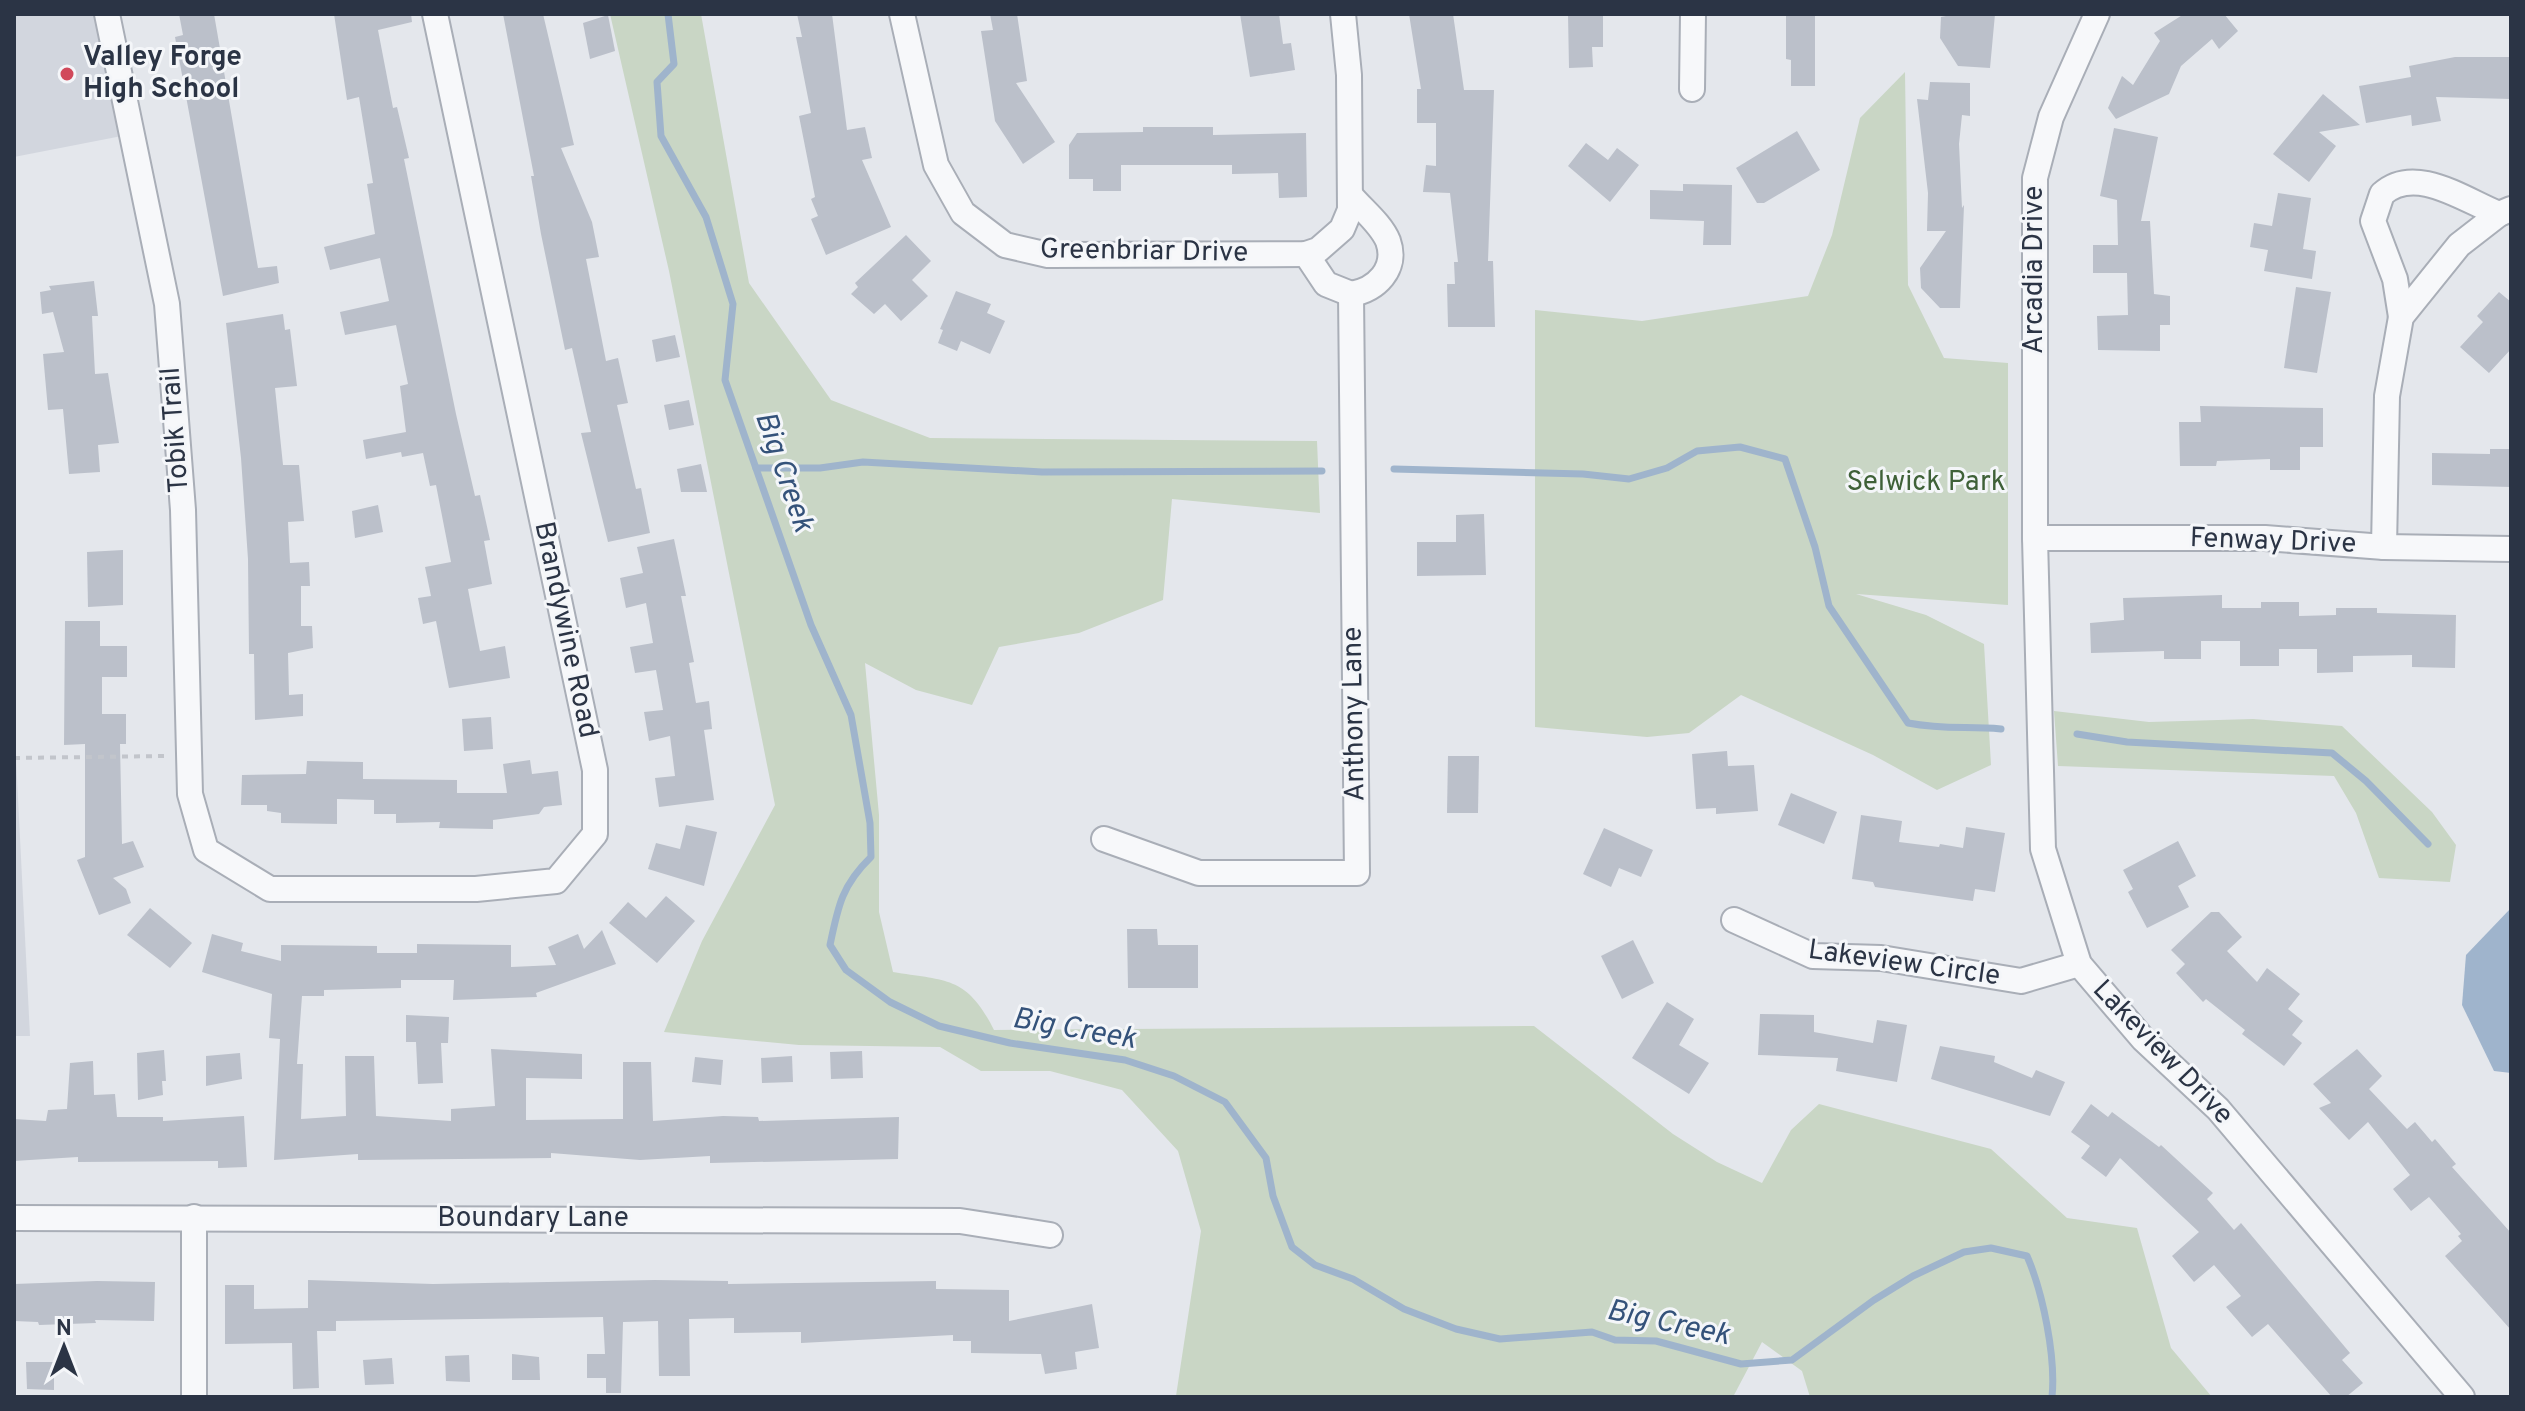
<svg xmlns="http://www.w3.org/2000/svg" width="2525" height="1411" font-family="Overpass,sans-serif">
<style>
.built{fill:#d2d6de}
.green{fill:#c9d6c5}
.water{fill:#9fb4cc}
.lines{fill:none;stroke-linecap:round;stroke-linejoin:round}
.stream{stroke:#9fb4cc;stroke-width:7}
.building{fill:#bbc0ca}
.minor-casing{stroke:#a9aeb7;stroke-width:28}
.path{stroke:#c2c5cb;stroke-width:4;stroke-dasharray:6 6;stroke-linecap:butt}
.minor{stroke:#f7f8fa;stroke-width:24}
.poi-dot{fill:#d1495b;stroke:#f4f6f9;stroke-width:3}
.labels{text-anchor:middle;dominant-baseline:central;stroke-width:6;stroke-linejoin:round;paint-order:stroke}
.poi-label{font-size:28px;font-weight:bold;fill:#2b3445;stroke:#f4f6f9;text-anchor:start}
.street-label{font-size:28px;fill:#2b3445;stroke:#f4f6f9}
.park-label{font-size:28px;fill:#3f6138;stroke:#f4f6f9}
.water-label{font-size:30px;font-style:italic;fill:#34527a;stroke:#f4f6f9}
</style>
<rect width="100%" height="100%" fill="#e4e7ec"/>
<g class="built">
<polygon points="14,14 107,14 132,134 14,157"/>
<polygon points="14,719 30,1036 14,1036"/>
</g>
<g class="green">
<path d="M610,14h91l48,269 82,117 99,38 387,3 3,72 -148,-14 -9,101 -84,33 -80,14 -27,58 -56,-15 -51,-27 14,152v97l14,60c54,9 74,4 101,58l540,-4 139,108 44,28 45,21 29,-53 28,-26 172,45 76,69 70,10 34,120 41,49h-402l-8,-26 -40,-29 -29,55 -557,-1 25,-165 -23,-80 -56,-61 -72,-19h-69l-41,-24 -141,-2 -135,-13 38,-91 73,-136 -106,-534z"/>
<polygon points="1905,72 1908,285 1944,358 2008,363 2008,605 1856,594 1926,615 1984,644 1991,765 1937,790 1873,755 1741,695 1689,733 1647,737 1535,727 1535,310 1642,321 1808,296 1832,235 1860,118"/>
<polygon points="2054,711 2149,722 2253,719 2342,726 2432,812 2456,845 2450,882 2379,878 2356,813 2334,776 2058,766"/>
</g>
<polygon class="water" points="2511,908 2511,1073 2494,1071 2462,1005 2466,955"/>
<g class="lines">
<g class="stream">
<path d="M668,14l6,50 -17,18 4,54 45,81 27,87 -8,76 86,245 40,90 19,108 1,34c-29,28 -33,49 -41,88l16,25 44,32 49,24 71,17 115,17 49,16 51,26 41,56 7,38 19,51 23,18 38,14 51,30 52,20 44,10 92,-7 23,8 41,1 85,23 51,-4 82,-60 39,-24 51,-24 27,-4 36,8c16,37 29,101 25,141"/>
<polyline points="756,468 820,468 863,462 1042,472 1322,471"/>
<path d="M1394,469l189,5 46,5 38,-11 30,-17 43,-4 45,12 30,88 14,59 79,117c36,7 59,3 93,6"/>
<polyline points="2077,734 2127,742 2332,753 2366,781 2428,844"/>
</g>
</g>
<g class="building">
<polygon points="179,14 214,14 258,268 277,266 279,283 223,296 175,37 183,35"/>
<polygon points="334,14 411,14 412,22 378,30 393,108 397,107 409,158 404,159 456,414 475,496 480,495 490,540 484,541 492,584 468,589 475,626 480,651 505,646 510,678 449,688 436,621 423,624 418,598 431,596 425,567 451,562 436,485 430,486 423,453 402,457 401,452 366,459 363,440 406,432 400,386 408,384 396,325 345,335 340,312 389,301 380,258 330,270 324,247 375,234 367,184 373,183 359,97 347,100"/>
<polygon points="503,14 543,14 574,145 561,148 592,222 599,257 586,259 606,361 618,358 628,403 617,405 636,489 641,488 650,533 608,542 581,433 591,432 572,348 565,350 541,234 531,176 534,176"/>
<polygon points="797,14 832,14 847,130 865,127 872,158 862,160 891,227 826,255 811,219 818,216 811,199 815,197 799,116 811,113 796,37 802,37"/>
<polygon points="990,14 1017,14 1027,81 1016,83 1055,142 1023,164 995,121 981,31 993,30"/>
<polygon points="1240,14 1279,14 1283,44 1291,43 1295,70 1250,77"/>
<polygon points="1409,14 1453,14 1464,90 1494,90 1488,261 1493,261 1495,327 1448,327 1447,284 1455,284 1454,262 1458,262 1450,193 1423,192 1426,165 1436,166 1436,123 1417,123 1417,89 1421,89"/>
<polygon points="1568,14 1603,14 1603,47 1592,47 1593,67 1569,68"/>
<polygon points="1786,14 1815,14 1815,86 1791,86 1791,60 1786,59"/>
<polygon points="1956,14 1995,14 1990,68 1958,66 1940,38 1941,17"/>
<polygon points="2184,14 2224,14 2238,31 2219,49 2212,39 2181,66 2169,94 2116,119 2108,108 2122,76 2133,85 2160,41 2154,33"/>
<polygon points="608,15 615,51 590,59 583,23"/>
<polygon points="2455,57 2511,57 2511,99 2436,97 2441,121 2412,126 2411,115 2366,123 2359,86 2411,77 2409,66"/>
<polygon points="1930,82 1970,83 1970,116 1962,115 1959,144 1962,208 1964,205 1960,308 1940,308 1921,288 1920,268 1946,231 1927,231 1928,193 1917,99 1928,100"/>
<polygon points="2323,94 2360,125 2319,132 2336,146 2309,182 2273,154"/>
<polygon points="1143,127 1213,127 1213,135 1306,133 1307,197 1279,198 1278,173 1232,174 1232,165 1121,165 1121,191 1093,191 1093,179 1069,179 1069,145 1077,133 1143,132"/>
<polygon points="2114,128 2158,137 2141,221 2150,221 2154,294 2170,296 2170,325 2160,325 2160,351 2098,350 2097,316 2128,315 2127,273 2093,273 2093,245 2118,245 2117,200 2100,196"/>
<polygon points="1797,131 1820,170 1764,203 1757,203 1736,168"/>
<polygon points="1586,143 1608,160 1617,148 1639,165 1610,202 1568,166"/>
<polygon points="1683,184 1732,185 1731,245 1703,245 1704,221 1650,219 1650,190 1683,191"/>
<polygon points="2278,193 2311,198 2303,249 2316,251 2312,279 2264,271 2268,250 2250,247 2254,223 2272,226"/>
<polygon points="906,235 931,261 912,280 928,296 901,321 885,304 874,314 851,294 858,287 855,283"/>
<polygon points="94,281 98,316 92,316 95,374 108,373 119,443 98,445 100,472 69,474 63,409 48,410 43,354 64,352 53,312 42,314 40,292 51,290 49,286"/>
<polygon points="2296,287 2331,292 2317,373 2284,368"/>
<polygon points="956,291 991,304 987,313 1005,321 990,354 961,341 957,351 938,343 943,330 940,329"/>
<polygon points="2499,292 2511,302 2511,349 2489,373 2460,347 2483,322 2477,316"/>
<polygon points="283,314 285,330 290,329 297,386 275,388 283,465 299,465 304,521 288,522 290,563 309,562 310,586 301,586 301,626 312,626 313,648 288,653 289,695 303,694 303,716 255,720 254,654 249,654 248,559 241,458 226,323"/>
<polygon points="675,335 680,357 656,362 652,340"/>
<polygon points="689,400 694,425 669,430 664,405"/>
<polygon points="2200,406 2323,408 2323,447 2300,447 2300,470 2270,470 2270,459 2217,461 2216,466 2180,466 2179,422 2201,422"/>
<polygon points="2490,449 2511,449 2511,487 2432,485 2432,453 2490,454"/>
<polygon points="701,464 707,492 681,492 677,469"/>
<polygon points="378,505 383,532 355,538 352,511"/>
<polygon points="1484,514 1486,575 1417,576 1417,542 1456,542 1456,515"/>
<polygon points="674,539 686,596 681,596 694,662 689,663 696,703 709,701 712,729 704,730 714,800 659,807 655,778 675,776 670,736 649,741 644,712 663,710 656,670 635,673 630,647 653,643 646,603 626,608 620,578 643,573 637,547"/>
<polygon points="123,550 123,605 88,607 87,552"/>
<polygon points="2222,595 2222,608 2261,608 2261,602 2299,602 2299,616 2336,615 2336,608 2377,608 2377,613 2456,615 2455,668 2412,667 2412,655 2353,656 2353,672 2317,673 2317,649 2279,649 2279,666 2240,666 2240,641 2201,641 2201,659 2164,659 2164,651 2091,653 2090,623 2124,620 2123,598"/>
<polygon points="65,621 100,621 100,646 127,646 127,677 102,677 102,714 126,714 126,744 120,744 122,844 133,841 144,867 113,878 126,889 131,903 99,915 77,860 85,857 85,744 64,745"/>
<polygon points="491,717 493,749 464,751 462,719"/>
<polygon points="1727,751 1728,766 1754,765 1758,811 1716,814 1716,808 1696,809 1692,754"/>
<polygon points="1448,756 1479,756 1478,813 1447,813"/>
<polygon points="530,760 532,774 558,771 562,805 544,807 539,814 493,820 493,829 439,828 440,822 396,823 396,814 374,814 374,800 337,799 337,824 281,823 281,813 267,811 267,805 241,805 242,775 306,774 307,761 363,762 363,779 457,780 457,793 507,793 503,764"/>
<polygon points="1791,793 1837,812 1824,844 1778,825"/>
<polygon points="1861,815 1902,821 1899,842 1939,847 1940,844 1963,848 1966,827 2005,833 1995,892 1975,889 1973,901 1875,887 1873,882 1852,879"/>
<polygon points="686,825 717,832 704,886 648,869 656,843 680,849"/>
<polygon points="1604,828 1653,850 1641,877 1619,868 1611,887 1583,874"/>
<polygon points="2178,841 2196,876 2178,886 2189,907 2147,928 2128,892 2133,889 2123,870"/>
<polygon points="666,896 695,921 657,963 609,923 628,902 646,918"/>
<polygon points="150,908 192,943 170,968 127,935"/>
<polygon points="2211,912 2219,912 2242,937 2227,951 2257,982 2267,968 2300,994 2288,1009 2303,1021 2292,1035 2302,1043 2284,1066 2242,1034 2245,1030 2206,999 2203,1002 2176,973 2185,964 2171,950"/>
<polygon points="1127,929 1157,929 1158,945 1198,945 1198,988 1128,988"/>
<polygon points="602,930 616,964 536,993 537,997 453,1000 454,980 401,980 401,988 324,990 324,996 302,996 297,1064 303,1064 301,1119 346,1116 345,1056 374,1056 376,1116 451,1121 451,1109 495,1106 491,1049 582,1054 582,1079 526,1078 526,1120 623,1119 623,1062 651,1062 653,1121 723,1116 758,1117 759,1121 899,1117 898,1159 710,1163 710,1156 640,1160 551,1153 551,1158 358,1160 358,1154 274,1160 280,1039 269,1038 272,994 202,972 212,934 243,943 241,951 281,961 281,945 377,946 377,953 417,953 417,944 511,945 511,967 556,965 548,947 578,934 584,949"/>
<polygon points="1633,940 1654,983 1622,999 1601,956"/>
<polygon points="1667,1002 1694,1019 1679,1045 1709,1063 1689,1094 1632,1058"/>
<polygon points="1760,1014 1814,1015 1814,1032 1873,1043 1877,1020 1907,1025 1897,1082 1836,1071 1838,1058 1758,1055"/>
<polygon points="406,1015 449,1017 448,1043 441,1043 443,1083 418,1084 416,1042 406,1042"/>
<polygon points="1940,1046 1995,1056 1994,1062 2032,1078 2036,1070 2065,1082 2050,1116 1931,1079"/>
<polygon points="2357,1049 2382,1076 2369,1089 2407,1129 2415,1122 2432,1142 2435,1139 2456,1164 2452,1167 2511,1233 2511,1330 2445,1256 2462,1241 2458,1236 2461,1234 2429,1197 2411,1211 2393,1189 2410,1175 2368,1122 2349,1140 2319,1108 2331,1103 2313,1084"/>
<polygon points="164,1050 166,1081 162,1081 163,1095 138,1100 137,1053"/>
<polygon points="862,1051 863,1078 831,1079 830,1052"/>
<polygon points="240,1053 242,1079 206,1086 206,1056"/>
<polygon points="792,1056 793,1082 762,1083 761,1058"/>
<polygon points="695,1057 723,1060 721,1085 692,1082"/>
<polygon points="93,1061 94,1095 115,1094 117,1117 163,1117 163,1121 244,1116 247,1167 218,1168 218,1161 78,1162 78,1157 14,1161 14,1119 46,1121 48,1110 67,1109 70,1063"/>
<polygon points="2091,1104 2108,1117 2112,1112 2159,1147 2161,1145 2213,1193 2207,1199 2234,1230 2241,1223 2350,1353 2342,1360 2363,1383 2346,1397 2332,1397 2268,1324 2252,1337 2226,1307 2241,1296 2214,1265 2194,1282 2172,1256 2199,1232 2120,1158 2106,1177 2081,1158 2090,1146 2071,1132"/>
<polygon points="308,1280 433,1284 655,1280 728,1281 728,1284 936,1281 936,1289 1009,1290 1009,1321 1092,1304 1099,1348 1075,1352 1077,1369 1045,1374 1041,1354 971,1353 971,1341 953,1341 953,1335 801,1343 801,1332 734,1333 734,1318 689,1319 690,1376 659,1376 658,1321 623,1322 621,1393 606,1393 606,1378 587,1378 587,1354 605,1354 603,1317 336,1321 336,1331 317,1331 319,1388 293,1389 292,1343 225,1344 225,1285 254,1285 254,1309 308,1308"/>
<polygon points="97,1281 155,1282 154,1321 95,1320 96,1323 39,1325 38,1322 14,1321 14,1284"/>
<polygon points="512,1354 539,1357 540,1380 512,1380"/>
<polygon points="469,1355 470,1382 446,1381 445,1356"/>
<polygon points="392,1358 394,1384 365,1385 363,1360"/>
<polygon points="26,1362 54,1362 54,1390 27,1389"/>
</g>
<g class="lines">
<defs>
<g id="minor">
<polyline points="107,14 167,304 183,510 190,794 206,850 270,889 476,889 556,881 595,834 595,770 435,14"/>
<polyline points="902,14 936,165 963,213 1005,245 1048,255 1306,254 1318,250 1342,229 1350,210 1349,75 1343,14"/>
<polyline points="2097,14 2051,117 2035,178 2035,538 2043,849 2079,964 2143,1039 2218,1109 2462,1397"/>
<polyline points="1692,89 1693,14"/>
<polyline points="1306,254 1326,284 1351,294"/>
<path d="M2401,317l-6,-38 -22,-58 9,-27c33,-30 82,6 117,20"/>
<polyline points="2035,538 2265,538 2384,547 2511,549"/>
<polyline points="2384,547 2387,396 2401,317 2459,245 2499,214 2511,209"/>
<path d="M1104,839l95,34h158l-6,-579c25,-4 47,-25 37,-53 -7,-17 -25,-31 -37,-45"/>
<polyline points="1734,920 1813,956 1881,958 2021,981 2079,964"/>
<polyline points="194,1217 194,1397"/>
<polyline points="14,1218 960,1221 1050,1235"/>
</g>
</defs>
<use href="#minor" class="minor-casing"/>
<polyline class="path" points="14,758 166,756"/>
<use href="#minor" class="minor"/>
</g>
<circle class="poi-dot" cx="67" cy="74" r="8"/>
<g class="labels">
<g class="poi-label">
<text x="83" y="58">Valley Forge<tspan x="83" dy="32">High School</tspan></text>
</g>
<g class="street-label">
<text transform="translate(1144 252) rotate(1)">Greenbriar Drive</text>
<text transform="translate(2035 270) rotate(-90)">Arcadia Drive</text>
<text transform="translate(176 430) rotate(-94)">Tobik Trail</text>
<text transform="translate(2273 542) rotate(2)">Fenway Drive</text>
<text transform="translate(565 630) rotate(78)">Brandywine Road</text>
<text transform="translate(1355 714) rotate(-91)">Anthony Lane</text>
<text transform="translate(1904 964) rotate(8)">Lakeview Circle</text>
<text transform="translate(2162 1053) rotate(46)">Lakeview Drive</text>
<text x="533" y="1219">Boundary Lane</text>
</g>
<g class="park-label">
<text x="1926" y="483">Selwick Park</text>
</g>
<g class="water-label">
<text transform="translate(783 472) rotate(71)">Big Creek</text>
<text transform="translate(1074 1030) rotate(10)">Big Creek</text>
<text transform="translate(1668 1324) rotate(12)">Big Creek</text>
</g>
</g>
<rect width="2525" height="1411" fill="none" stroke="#2b3445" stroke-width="32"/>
<g transform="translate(64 1347)" stroke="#f4f6f9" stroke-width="6" paint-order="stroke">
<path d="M0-6L14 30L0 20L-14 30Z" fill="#2b3445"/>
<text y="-12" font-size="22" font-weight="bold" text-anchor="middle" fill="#2b3445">N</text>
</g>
</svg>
